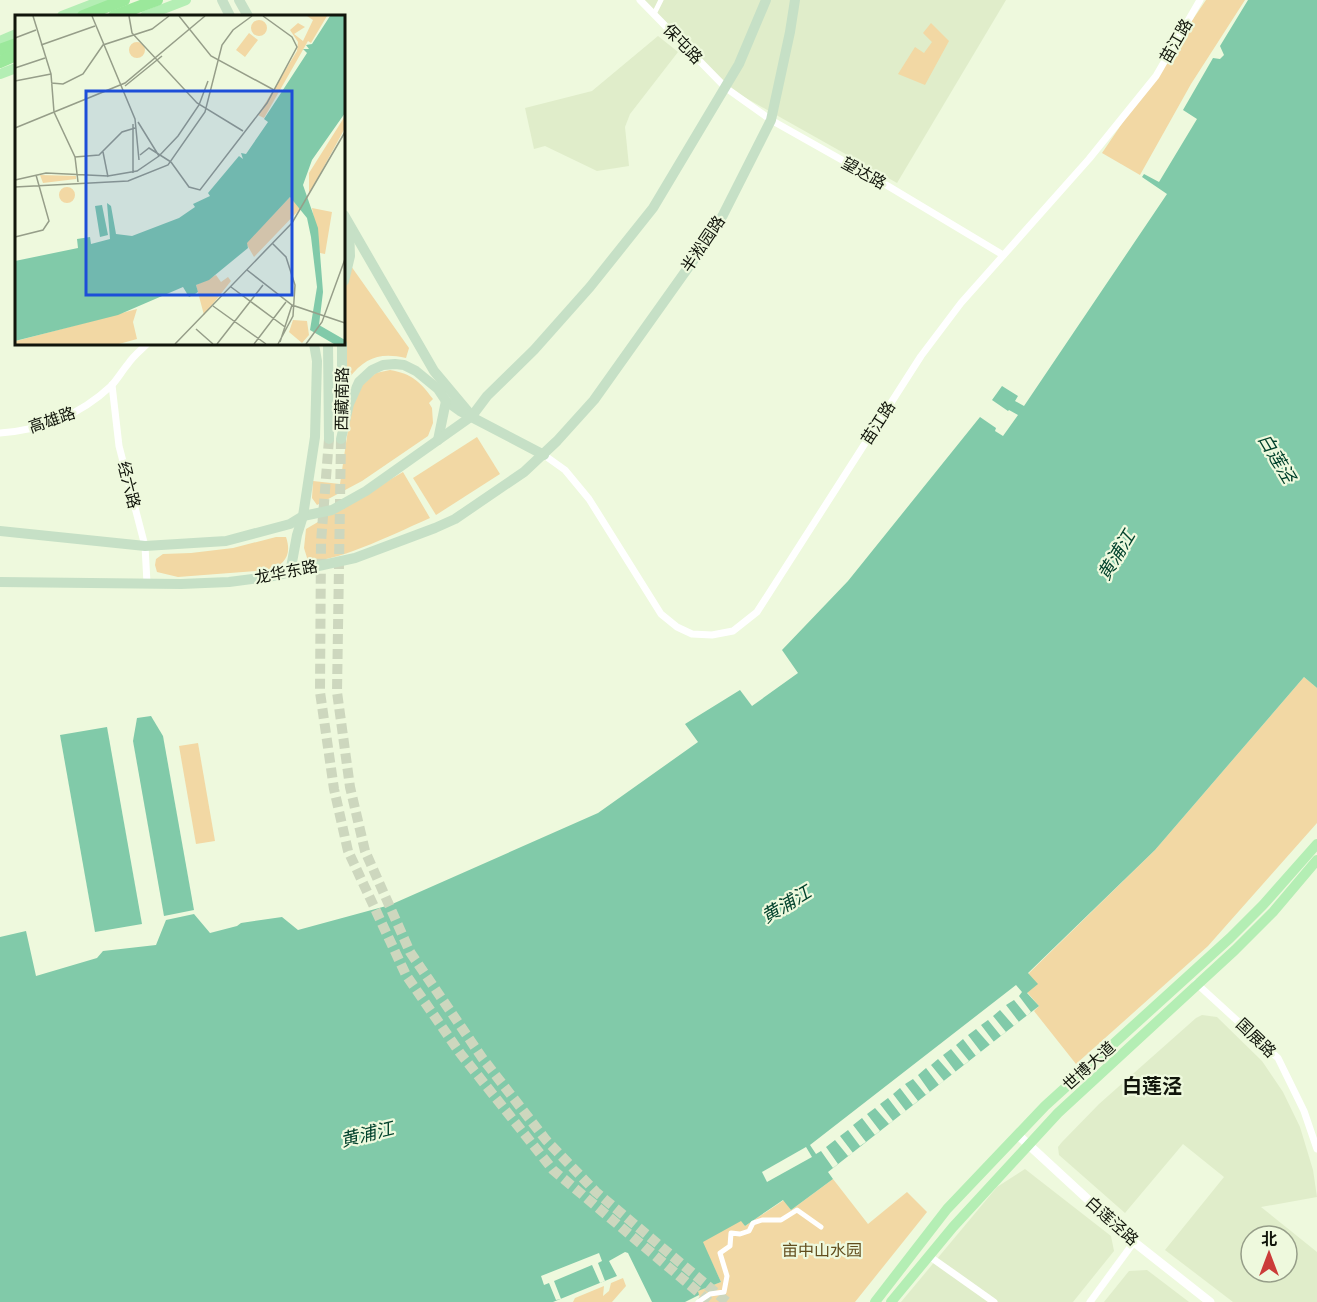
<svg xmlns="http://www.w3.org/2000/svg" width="1317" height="1302" font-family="'Roboto Condensed','Noto Sans SC',sans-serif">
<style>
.built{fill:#e0edca;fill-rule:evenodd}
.green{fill:#f2d8a4}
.water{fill:#81caa9}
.pier{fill:#eef9dd}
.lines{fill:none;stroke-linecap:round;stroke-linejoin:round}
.secondary-tunnel{stroke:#cdd7be;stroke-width:10;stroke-dasharray:10 5;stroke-linecap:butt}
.pedestrian{stroke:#fff;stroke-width:5}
.minor{stroke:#fff;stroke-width:7}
.tertiary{stroke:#fff;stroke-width:9}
.secondary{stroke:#c6e0c6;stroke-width:10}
.primary{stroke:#b4eeb4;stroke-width:10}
.trunk{stroke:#9be89b;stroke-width:12}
.labels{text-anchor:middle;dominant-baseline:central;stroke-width:4.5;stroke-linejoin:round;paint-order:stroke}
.street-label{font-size:16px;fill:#11150b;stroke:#eef9dd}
.park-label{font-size:16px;fill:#624d1d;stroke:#eef9dd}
.water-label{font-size:18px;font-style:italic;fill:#02422c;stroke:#eef9dd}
.quarter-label{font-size:20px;font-weight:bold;fill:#11150b;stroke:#eef9dd}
.inset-road{fill:none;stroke:#969e89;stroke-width:1.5}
.view{fill:#1d4ed8;fill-opacity:0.15;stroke:#1d4ed8;stroke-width:3}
.inset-edge{fill:none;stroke:#11150b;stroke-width:3}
</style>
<rect width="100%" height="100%" fill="#eef9dd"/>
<g class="built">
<polygon points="643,0 1006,0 897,183 737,93 711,76"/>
<polygon points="658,36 678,52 630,114 625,127 629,166 597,171 545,146 534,149 525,108 592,91"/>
<path d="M1202,1015l15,2 45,44 21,31 17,35 13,43 4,27 -56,10 56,45v50h-84l-68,-52 59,-73 -41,-33 -58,69 -66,-58 -1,-8 4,-5 37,-38 97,-86zM1251,1236h36v36h-36z"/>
<polygon points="1025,1169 1111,1236 1114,1251 1073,1302 901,1302 997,1187"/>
<polygon points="1147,1270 1189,1302 1104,1302 1129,1271"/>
</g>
<g class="green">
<polygon points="1206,0 1245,0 1191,84 1140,175 1102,153"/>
<polygon points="931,23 949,41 925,85 898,74 915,47 924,53 932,42 923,33"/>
<path d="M351,266l58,82 -3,10c-25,-6 -41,-1 -57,20 -7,-20 -7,-63 -5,-85 0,-9 4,-18 7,-27z"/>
<path d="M390,370c23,4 30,12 43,29l-4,4 3,5 1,15 -5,13 -66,45 -45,24 -5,-7 1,-17 27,3 10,-68 6,-26 20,-17z"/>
<polygon points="477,437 500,474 436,515 413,478"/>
<path d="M403,472l27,46c-28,12 -93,45 -122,43l-4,-13 2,-19z"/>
<path d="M276,537h10c6,18 -1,28 -18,33l-90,7 -21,-5 -2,-7 1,-6 7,-5 28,-1 42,-5z"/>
<polygon points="1304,677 1317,688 1317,823 1208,946 1076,1064 1034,1011 1039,1006 1027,992 1037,984 1028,974 1155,850"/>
<polygon points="198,743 215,841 196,844 179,746"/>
<polygon points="833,1179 868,1224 907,1192 927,1212 855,1302 702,1302 697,1291 721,1282 702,1242 741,1220 745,1226 784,1200 791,1210"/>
<polygon points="623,1278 626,1286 612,1302 573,1302 575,1298 604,1286 603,1296 609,1291 611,1283"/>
</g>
<g class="water">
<polygon points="1248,0 1317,0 1317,688 1304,677 1155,850 1028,973 1038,984 1027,993 1039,1006 828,1172 833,1179 791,1210 783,1200 745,1226 741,1221 703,1242 721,1282 698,1291 699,1295 685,1302 652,1302 628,1253 625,1252 609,1261 617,1276 553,1302 0,1302 0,937 26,931 36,976 97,958 103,951 156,945 166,920 194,914 210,933 237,926 241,923 282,917 298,930 390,905 598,813 698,742 685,724 740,690 752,706 798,673 782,650 848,581 980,417 996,428 995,431 1003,436 1018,415 1009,410 1008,411 992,400 1002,386 1018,396 1015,401 1024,406 1167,194 1142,177 1144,174 1159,182 1197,119 1183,110 1213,58 1220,59 1224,55 1220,46"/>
<polygon points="151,716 163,736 194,910 164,916 133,741 137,718"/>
<polygon points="107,727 142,924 95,932 60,735"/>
</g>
<g class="pier">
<polygon points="1016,985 1022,992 1019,996 1031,1012 1027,1016 1014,1000 1006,1005 1019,1022 1014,1026 1000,1010 993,1016 1006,1032 1001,1036 988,1020 981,1025 994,1042 990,1045 976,1029 968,1035 981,1052 976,1056 963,1039 956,1045 969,1061 964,1065 951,1049 943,1055 956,1072 952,1075 938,1059 931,1065 944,1081 939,1085 926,1068 918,1075 930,1092 926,1095 913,1079 905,1084 918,1101 913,1105 900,1088 893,1094 906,1111 901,1115 888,1098 880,1104 893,1121 889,1124 875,1108 867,1114 880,1131 875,1135 862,1118 853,1125 866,1142 860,1146 848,1130 840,1136 853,1153 848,1156 835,1140 826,1147 838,1164 833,1168 821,1151 816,1154 810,1145"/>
<polygon points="806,1147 812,1157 767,1182 762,1172"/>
<polygon points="599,1253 602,1261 598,1263 605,1281 600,1283 592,1265 554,1281 561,1299 556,1300 549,1283 544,1285 541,1276"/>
</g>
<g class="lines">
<g class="secondary-tunnel">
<polyline points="329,439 321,542 320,692 334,789 348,851 406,975 460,1053 553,1170 710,1302"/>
<polyline points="341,439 337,692 350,787 365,851 410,952 483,1059 546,1140 596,1192 727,1302"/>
</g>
<g class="pedestrian">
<polyline points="654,14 661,0"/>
<polyline points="698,1302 710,1294 724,1292 727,1276 720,1253 730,1246 731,1233 740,1234 749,1231 753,1223 762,1220 781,1220 797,1210 821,1227"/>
</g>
<g class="minor">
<polyline points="640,0 726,88 771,120 888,186 1003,255"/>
<polyline points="112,385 119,446 145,546 147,583"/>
<path d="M0,433c42,-3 79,-17 111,-47 6,-6 11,-15 17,-22 5,-8 13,-14 19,-20"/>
<polyline points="544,455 565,470 589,499 661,614 677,627 692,634 712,635 733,631 757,612 921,356 961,303 1089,159 1156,76 1200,0"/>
<polyline points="1196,983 1278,1058 1304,1111 1317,1149"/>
<polyline points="929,1256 994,1302"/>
<polyline points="1090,1302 1134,1242"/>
</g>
<polyline class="tertiary" points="1018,1135 1134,1242 1210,1302"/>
<g class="secondary">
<polyline points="222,0 230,16"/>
<polyline points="239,0 248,16"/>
<polyline points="344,215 434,371 470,414"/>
<polyline points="344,281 350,256 349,226"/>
<polyline points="328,344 329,439"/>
<polyline points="342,412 342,344"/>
<polyline points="341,439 349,404 359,382 372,370 383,365 395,364 404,365 416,371 438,389 446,401 460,411 544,455"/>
<polyline points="438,440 446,401"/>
<polyline points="0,531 145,546 226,541 290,524 303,516 332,510 366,491 472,416 487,396 534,350 590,287 653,208 739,64 766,0"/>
<polyline points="290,573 297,535 303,516 315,437 317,361 314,344"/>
<polyline points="0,582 181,584 229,582 268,577 355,558 435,528 455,519 524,472 557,441 594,400 700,251 723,215 771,120 790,32 795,0"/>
</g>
<g class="primary">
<polyline points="62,16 103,0"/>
<polyline points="145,16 186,0"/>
<polyline points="0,41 16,34"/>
<polyline points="0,74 16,68"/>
<polyline points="875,1302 947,1209 1045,1106 1230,938 1263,905 1317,844"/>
<polyline points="891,1302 953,1227 1058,1113 1235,950 1273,912 1317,860"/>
</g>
<g class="trunk">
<polyline points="83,16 124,0"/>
<polyline points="114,16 157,0"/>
<polyline points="0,50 16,44"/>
<polyline points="0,62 16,55"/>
</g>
</g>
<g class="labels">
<g class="street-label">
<text transform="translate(1176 41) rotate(-60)">苗江路</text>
<text transform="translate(683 44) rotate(46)">保屯路</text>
<text transform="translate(864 173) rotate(29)">望达路</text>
<text transform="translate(703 244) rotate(-56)">半淞园路</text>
<text transform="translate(342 399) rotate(-89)">西藏南路</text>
<text transform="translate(52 420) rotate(-19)">高雄路</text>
<text transform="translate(878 423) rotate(-57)">苗江路</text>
<text transform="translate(129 485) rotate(76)">经六路</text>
<text transform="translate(286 572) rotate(-11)">龙华东路</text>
<text transform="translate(1256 1038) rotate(44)">国展路</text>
<text transform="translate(1089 1066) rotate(-42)">世博大道</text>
<text transform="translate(1112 1221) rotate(42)">白莲泾路</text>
</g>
<g class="park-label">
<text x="822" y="1250">亩中山水园</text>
</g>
<g class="water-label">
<text transform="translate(1277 458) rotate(59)">白莲泾</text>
<text transform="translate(1116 555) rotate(-59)">黄浦江</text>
<text transform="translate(786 904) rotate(-31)">黄浦江</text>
<text transform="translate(367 1134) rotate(-14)">黄浦江</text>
</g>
<g class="quarter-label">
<text x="1152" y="1086">白莲泾</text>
</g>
</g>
<g transform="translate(15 15)">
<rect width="330" height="330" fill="#eef9dd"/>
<path d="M292,1h20l-16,27 -3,-2 -44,77 -6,-3 39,-64 1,-9 -8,-12 8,-7 7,4 -11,7 9,7 10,-21zM236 13a8 8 0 1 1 16 0a8 8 0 1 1-16 0ZM234,18l9,7 -13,17 -9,-7zM114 35a8 8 0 1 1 16 0a8 8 0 1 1-16 0ZM330,101v12l-36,66v-21zM25,160l36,1v3l-33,4zM44 180a8 8 0 1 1 16 0a8 8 0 1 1-16 0ZM275,182l11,11 -47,49 -8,-14zM297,193l20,4 -7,42 -5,-1zM201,260l5,7 7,-5 3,4 -27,34 -8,-30zM122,294l-4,13 4,17 -18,5h-104l1,-3zM278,305l14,1 2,14 -7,8 -13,-11z" fill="#f2d8a4"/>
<path d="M315,1h15v97l-33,47 -9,25 15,43 5,64 -4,33 26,15v4h-11l-24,-14 7,-43 -6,-50 -4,-19 -17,-21 -43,46 1,5 -39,32 -13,5 2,7 -3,2 -6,3 -6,-10 -65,28 -103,26v-80l63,-13 -1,-9 13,-2 1,7 19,-5 -3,-36 4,3 5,28 16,2 47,-18 16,-11 -2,-3 17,-8 -2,-3 31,-37 4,3 -2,-6 5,1 22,-32 -4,-3 43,-66 -4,-4h6l-3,-4 6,-1zM87,190l6,30 -8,2 -5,-31z" fill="#81caa9"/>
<path class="inset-road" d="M18,1l18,58 3,38 21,45 3,25M77,1l43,103 4,41M114,1l3,17 65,70 46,28M164,1l32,40 63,34M0,23l21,-8M26,30l54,-19M0,53l30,-10M0,66l36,-7M36,68l12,1 20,-10 20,-29 49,-16 17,-13M110,71l37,-30M123,107l21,34M0,113l110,-45 80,-67M88,137l5,25M125,140l9,-7 22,14M60,142l24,-2 23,-23 13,-4M156,147l18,25 11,3 67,-87 30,-56 -5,-10 -29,-21M118,158v-49M0,165l31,-7 62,3 29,-5 22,-15 19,-20 21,-31 9,-24M0,172l113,-6 40,-16 37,-53 17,-67 11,-15 19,-14M0,222l28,-7 6,-9 -13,-46M257,228l14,14 9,28 -2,31 -15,28M232,255l45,35 53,18M216,272l54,40M198,291l53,38M181,314l17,15M265,327l12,-37M160,329l117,-121 53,-91M202,329l46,-59M239,329l32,-42M291,329l16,-22 23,-63"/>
<path class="view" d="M71,76h206v204h-206z"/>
<rect width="330" height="330" class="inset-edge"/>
</g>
<g transform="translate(1269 1254)"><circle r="28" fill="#eef9dd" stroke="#969e89" stroke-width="1.5"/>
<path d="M0-4.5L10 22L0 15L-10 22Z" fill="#cb3c39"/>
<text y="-9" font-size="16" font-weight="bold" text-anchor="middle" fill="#11150b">北</text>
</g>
</svg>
